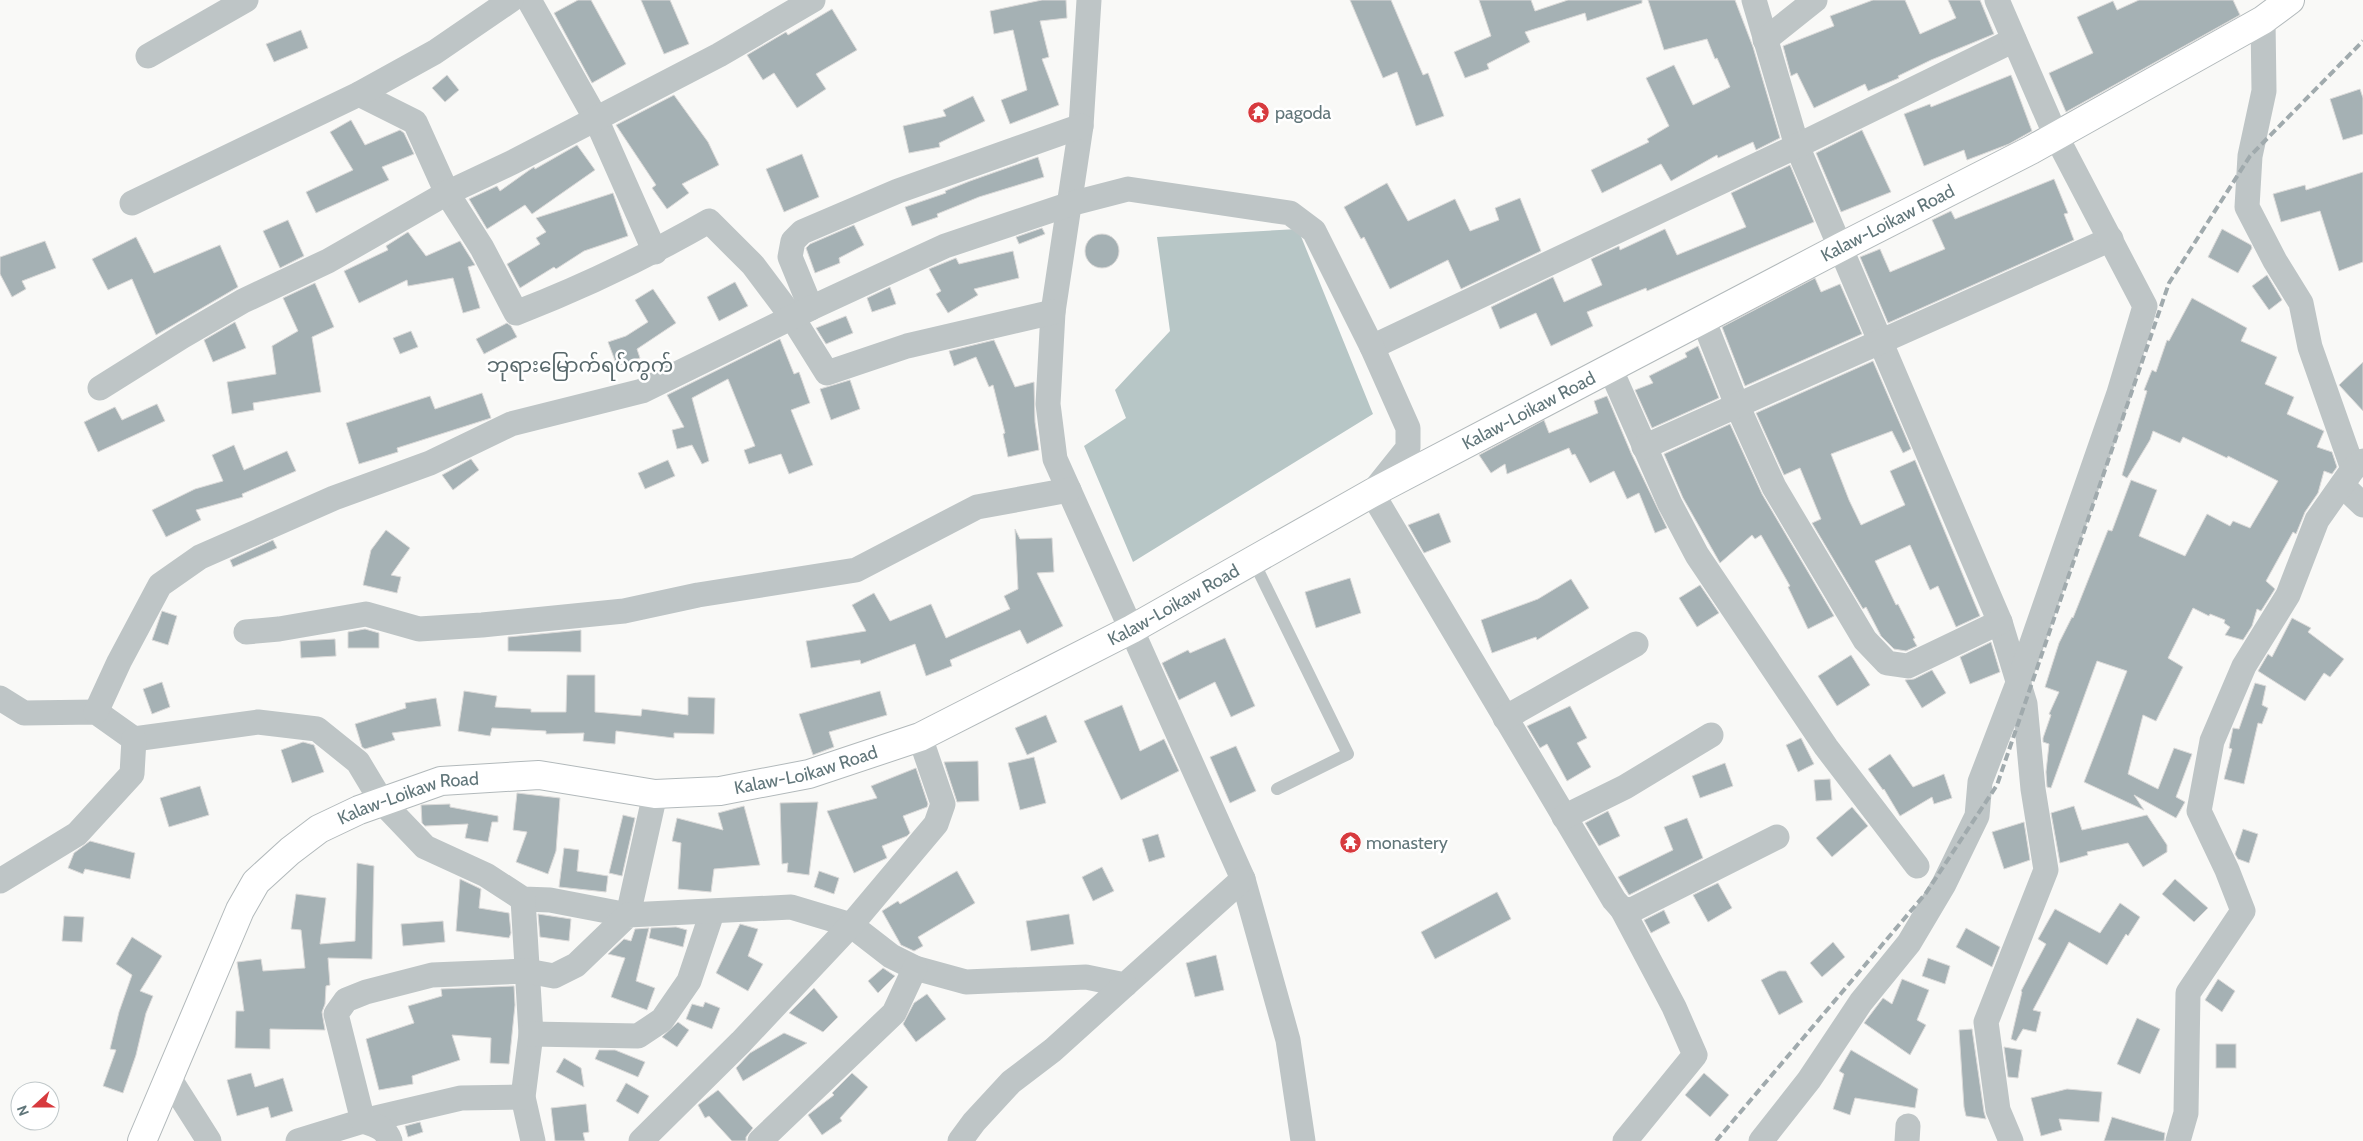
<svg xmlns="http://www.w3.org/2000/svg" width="2363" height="1141" font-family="Cabin,'Noto Sans Myanmar',sans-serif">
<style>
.water{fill:#b7c6c6}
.building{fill:#a5b1b4;stroke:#dbdad9}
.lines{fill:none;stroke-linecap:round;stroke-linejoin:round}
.primary-casing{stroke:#b2b9bb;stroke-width:30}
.service{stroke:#bec5c6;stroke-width:12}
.minor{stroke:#bec5c6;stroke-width:25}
.primary{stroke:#fff;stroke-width:28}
.rail{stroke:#a0aaad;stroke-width:4;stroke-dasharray:8 4;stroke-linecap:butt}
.labels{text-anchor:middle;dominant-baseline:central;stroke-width:5;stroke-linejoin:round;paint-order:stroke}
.poi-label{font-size:18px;fill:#61767a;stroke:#fff;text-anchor:start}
.street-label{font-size:18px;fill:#61767a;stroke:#fff}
.quarter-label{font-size:20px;fill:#58686b;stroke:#fff}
</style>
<rect width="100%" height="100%" fill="#f9f9f7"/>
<polygon class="water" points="1298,229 1373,414 1133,562 1084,446 1126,418 1115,390 1170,331 1157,237"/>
<g class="building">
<polygon points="578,0 591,0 626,64 592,83 554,13"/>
<polygon points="641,0 670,0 689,44 664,54"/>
<polygon points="1042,0 1066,0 1067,18 1040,21 1049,57 1042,59 1059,105 1010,124 1001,100 1027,90 1013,30 994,34 990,11"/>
<polygon points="1350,0 1391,0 1423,75 1428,73 1444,116 1416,126 1397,72 1383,78"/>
<polygon points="1479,0 1531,0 1535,11 1568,0 1642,0 1642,3 1587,21 1585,13 1525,32 1530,42 1487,64 1489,69 1465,78 1454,52 1491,36"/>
<polygon points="1648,0 1735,0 1753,47 1780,138 1756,150 1753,142 1718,158 1717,155 1671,181 1661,164 1602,193 1591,170 1649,142 1647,139 1669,126 1646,78 1674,65 1693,105 1730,87 1717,58 1715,59 1707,39 1664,50"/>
<polygon points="1873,0 1905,0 1920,34 1956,18 1948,0 1980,0 1994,34 1931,60 1898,76 1899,78 1868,91 1865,84 1814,108 1797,73 1791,76 1783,46 1834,26 1830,16"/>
<polygon points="2139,0 2233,0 2240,15 2066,112 2049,73 2093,53 2077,17 2113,1 2117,10"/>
<polygon points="832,9 857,50 816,74 826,89 797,108 774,73 763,80 747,55 786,32 788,35"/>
<polygon points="301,30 308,48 274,62 266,44"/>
<polygon points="447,75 459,90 445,102 432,88"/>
<polygon points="2011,75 2032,131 2009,144 1967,160 1964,150 1924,166 1904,114 1930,104 1931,107"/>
<polygon points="2360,89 2363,98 2363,134 2343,140 2330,99"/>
<polygon points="674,95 708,142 719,165 682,184 689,193 667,209 652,188 656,185 616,125"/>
<polygon points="973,96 985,121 939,143 940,147 909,153 903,126 946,116 943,110"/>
<polygon points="351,120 365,145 400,130 404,133 414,154 382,167 389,180 316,213 306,192 353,170 330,132"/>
<polygon points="1862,130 1891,192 1841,212 1816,153"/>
<polygon points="577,145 595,170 532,214 525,205 487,229 469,199 497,186 500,191 528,171 534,167 535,169"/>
<polygon points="802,154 819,197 784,212 766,169"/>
<polygon points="1038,157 1044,177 979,197 937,214 938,217 912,226 905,207 946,193 945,191 970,181"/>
<polygon points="1790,165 1814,222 1647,291 1646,288 1587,312 1593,326 1551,346 1536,313 1500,329 1491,307 1553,277 1564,302 1602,285 1591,259 1619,246 1620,250 1665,229 1677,255 1746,227 1731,193"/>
<polygon points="2363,172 2363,262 2339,271 2320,211 2281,222 2273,194 2305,185 2306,190"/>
<polygon points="2054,179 2068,213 2064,214 2074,240 1888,323 1860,257 1880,249 1890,272 1945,249 1932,220 1951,211 1955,219"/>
<polygon points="1387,183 1408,221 1455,199 1470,231 1499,220 1495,208 1520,198 1541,251 1461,289 1448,260 1390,289 1364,237 1361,239 1344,207"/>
<polygon points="613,193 628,236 584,251 556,269 554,267 520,288 507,264 540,244 536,238 546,232 536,218"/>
<polygon points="288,220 304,256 280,268 263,231"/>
<polygon points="854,225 864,245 839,258 840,263 815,273 806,248 810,244"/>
<polygon points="1042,228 1045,234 1019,244 1016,237"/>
<polygon points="2222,229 2251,245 2252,248 2238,273 2208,257"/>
<polygon points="408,232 426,256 460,241 475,265 468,267 480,308 463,313 453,278 408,286 407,280 359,303 344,271 388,250 386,246"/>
<circle cx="1102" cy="251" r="17"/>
<polygon points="136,237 154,273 220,245 238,287 156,335 132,279 108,290 92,259"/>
<polygon points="45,241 56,268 22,281 26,289 12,297 0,274 0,257"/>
<polygon points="1013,251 1019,278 974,289 978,295 948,313 936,294 941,291 929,269 956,258 959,264"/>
<polygon points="2267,275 2282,300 2269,310 2252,286"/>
<polygon points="1815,278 1821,292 1840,284 1862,334 1745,386 1722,327"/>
<polygon points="735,282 748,306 719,321 707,297"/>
<polygon points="315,283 334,327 312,337 321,392 253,403 254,410 232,414 227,382 276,374 272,346 298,331 283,298"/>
<polygon points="890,287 896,304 872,312 867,298"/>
<polygon points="653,289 676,323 637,349 640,358 617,366 608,342 626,336 648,322 635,300"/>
<polygon points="2192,298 2247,328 2241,341 2277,357 2265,384 2294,397 2287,414 2324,431 2317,447 2332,452 2337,467 2332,474 2324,471 2318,493 2305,512 2296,534 2293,532 2266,581 2275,589 2261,611 2257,609 2252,626 2243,640 2225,635 2230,627 2224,623 2225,620 2210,614 2209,616 2193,608 2168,658 2183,667 2156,721 2143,715 2128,774 2158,789 2174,748 2192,754 2176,797 2185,802 2176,818 2134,795 2144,810 2084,782 2127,671 2097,661 2051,788 2047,787 2046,772 2049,744 2043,742 2043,738 2051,715 2049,714 2059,692 2045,687 2059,643 2072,617 2073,618 2108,530 2112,531 2131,480 2157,490 2139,536 2185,556 2207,514 2230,526 2233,521 2250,528 2278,481 2228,456 2227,458 2183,437 2180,443 2153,431 2150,440 2127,478 2122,475 2147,391 2144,390 2152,370 2156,372 2167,340 2169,341"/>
<polygon points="846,316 853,333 826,344 816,328"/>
<polygon points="235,322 246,348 213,362 204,340"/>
<polygon points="507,323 511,326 517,337 484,354 476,339"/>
<polygon points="411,331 418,347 400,354 393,338"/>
<polygon points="780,339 794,374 799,372 810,403 791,410 813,465 789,474 781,454 749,464 744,450 755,446 728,379 692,398 709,461 702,464 692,445 677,449 672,430 684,427 667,395"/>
<polygon points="994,340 1015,387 1034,382 1035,422 1039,450 1008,457 1003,434 1005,433 993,385 989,387 976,357 954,366 949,351"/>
<polygon points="1698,346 1719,398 1652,428 1635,390 1653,383 1649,376 1687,357 1685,353"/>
<polygon points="1873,361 1911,449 1903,453 1892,431 1831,454 1849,500 1861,525 1905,505 1890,471 1915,460 1980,616 1956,627 1938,586 1930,590 1910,545 1875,561 1896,605 1898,604 1915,638 1913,639 1917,646 1906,651 1894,649 1881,636 1866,607 1863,609 1812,523 1821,519 1800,468 1784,475 1756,413"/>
<polygon points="2363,362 2363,411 2339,385"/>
<polygon points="850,380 860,409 831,420 820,389"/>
<polygon points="482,393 491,418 397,448 398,452 359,464 346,423 430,396 435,409"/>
<polygon points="1607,396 1631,453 1667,528 1655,533 1639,493 1627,499 1614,471 1590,483 1575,454 1572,455 1569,448 1507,474 1505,464 1491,473 1479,455 1544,420 1549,433 1598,413 1594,401"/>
<polygon points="157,404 165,421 98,452 84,422 115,407 122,420"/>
<polygon points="1730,424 1762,494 1834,616 1808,629 1788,587 1790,586 1761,535 1755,539 1752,535 1720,563 1683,498 1664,454"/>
<polygon points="234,445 244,470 287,451 296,471 242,494 243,497 196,510 201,520 166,537 152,510 195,489 223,481 212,455"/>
<polygon points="471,459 479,470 453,490 442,475"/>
<polygon points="668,460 675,476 645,489 638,473"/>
<polygon points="1439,513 1451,542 1424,553 1408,525"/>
<polygon points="1015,529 1020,539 1052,538 1054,572 1037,573 1063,626 1027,644 1020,630 950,660 952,666 926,676 915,644 861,664 860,660 811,668 806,641 866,631 852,605 874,593 890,621 931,604 946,638 1010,609 1004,596 1018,589"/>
<polygon points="386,530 410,548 391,575 401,577 397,593 363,585 371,550"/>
<polygon points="273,540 277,548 233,567 230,560"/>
<polygon points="1350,578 1361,613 1316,628 1305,592"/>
<polygon points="1571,579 1589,608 1537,640 1536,637 1492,653 1481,620 1538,599"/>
<polygon points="1700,585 1719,613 1697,627 1679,598"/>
<polygon points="162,611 177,616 168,645 152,640"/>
<polygon points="2292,618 2311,628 2308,632 2344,659 2330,677 2324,673 2305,701 2258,671 2268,654 2272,657"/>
<polygon points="365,629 379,633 379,648 348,648 348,632"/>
<polygon points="581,630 581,652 508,651 508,637"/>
<polygon points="1225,638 1255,706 1231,717 1215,682 1179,700 1162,663 1188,650 1190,653"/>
<polygon points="335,639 336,656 301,658 300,641"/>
<polygon points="1991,642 2000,672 1970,684 1960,657"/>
<polygon points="1851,655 1870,685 1837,706 1818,676"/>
<polygon points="1932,670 1946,693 1922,708 1905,680 1914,679"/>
<polygon points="567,675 595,675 595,712 641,716 642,709 688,715 688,697 715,698 714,734 674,733 674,738 616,731 615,744 583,741 584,733 546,734 546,731 492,728 490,736 458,731 464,691 497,696 495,707 531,709 531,712 566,712"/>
<polygon points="162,682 170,707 152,714 143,689"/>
<polygon points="2255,683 2266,686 2262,705 2268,708 2262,724 2258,723 2244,784 2224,779 2232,749 2229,748 2233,728 2239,729"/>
<polygon points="880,691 887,715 829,732 834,747 813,755 799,714"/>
<polygon points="436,698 441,726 392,733 395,740 365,749 362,747 355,724 406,708 405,703"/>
<polygon points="1122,705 1140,751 1164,739 1179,771 1121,800 1084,721"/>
<polygon points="1570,706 1587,738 1577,743 1591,767 1567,781 1547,744 1540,748 1527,726"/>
<polygon points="1046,715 1057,742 1027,755 1015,728"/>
<polygon points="1801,738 1814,764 1798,772 1786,745"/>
<polygon points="303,742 314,745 324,772 292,783 281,750"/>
<polygon points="1236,746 1256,791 1230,803 1210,757"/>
<polygon points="1890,754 1913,787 1944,774 1952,798 1934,804 1932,797 1900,816 1884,789 1883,790 1868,769"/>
<polygon points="1034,757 1046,803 1020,810 1008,763"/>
<polygon points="978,761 979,801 957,802 944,762"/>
<polygon points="1725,763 1733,786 1700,798 1692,776"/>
<polygon points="916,768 928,804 927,807 903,816 910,833 907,836 882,846 887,858 854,873 827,811 877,798 871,786"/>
<polygon points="1830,779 1832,800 1816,801 1814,780"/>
<polygon points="200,786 209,815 169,827 160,798"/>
<polygon points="517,793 560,798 556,851 548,874 516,862 527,832 513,830"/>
<polygon points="818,802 809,875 787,872 788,863 782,864 780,803"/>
<polygon points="450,804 450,807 498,816 498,822 492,822 488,842 465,838 468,824 425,826 422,823 421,805"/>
<polygon points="744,806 760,865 714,869 711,892 678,889 681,843 672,841 677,818 723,830 718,813"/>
<polygon points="2074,806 2082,830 2147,815 2167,845 2167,852 2143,867 2128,843 2087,852 2088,855 2060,863 2051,813"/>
<polygon points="1852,807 1868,826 1832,857 1816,838"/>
<polygon points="1608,811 1620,836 1599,846 1585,823"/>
<polygon points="623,815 635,818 622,876 609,873"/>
<polygon points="1687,818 1703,858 1629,895 1618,877 1673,850 1664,827"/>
<polygon points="2024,822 2030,860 2004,869 1992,832"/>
<polygon points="2243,829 2258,834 2249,863 2238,859 2235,854"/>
<polygon points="1158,834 1165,857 1149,862 1142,839"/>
<polygon points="90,841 135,853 130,879 85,869 83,874 68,868 74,853"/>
<polygon points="564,848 579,850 577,871 608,876 606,892 559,887"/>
<polygon points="357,863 374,866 372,959 328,958 330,985 326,986 325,1004 322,1012 325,1030 270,1029 270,1049 235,1048 236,1011 244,1011 237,962 261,959 263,971 305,968 301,930 291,929 296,894 326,898 320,944 355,941"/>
<polygon points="1102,867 1114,891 1093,901 1082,877"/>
<polygon points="819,871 839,878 834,894 814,887"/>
<polygon points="957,871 975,903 918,937 923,946 914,951 901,945 882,911 898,901 900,904"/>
<polygon points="460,879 481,889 479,908 509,913 511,933 509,938 456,931"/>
<polygon points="2175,879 2208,908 2194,922 2162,894"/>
<polygon points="1718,883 1732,908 1708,922 1693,895"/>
<polygon points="1497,892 1511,919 1435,959 1421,932"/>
<polygon points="2120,903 2140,917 2128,936 2126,934 2107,965 2069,942 2033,1010 2041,1012 2036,1032 2023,1029 2016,1041 2011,1039 2022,992 2021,991 2046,944 2038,939 2055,909 2100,933"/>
<polygon points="1664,910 1670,923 1651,933 1644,920"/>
<polygon points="538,914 571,919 569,941 540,937"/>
<polygon points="1069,914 1074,944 1031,951 1026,921"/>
<polygon points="64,916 84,917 82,942 62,941"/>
<polygon points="443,921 445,942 403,946 401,924"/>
<polygon points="740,924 758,929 748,956 763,964 748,991 716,973"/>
<polygon points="676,927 687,930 683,947 649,938 651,928"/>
<polygon points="649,928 636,981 655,988 647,1010 611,997 625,958 608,954 624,939 631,941 635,929"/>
<polygon points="1966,928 2000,947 1992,967 1956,947"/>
<polygon points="132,937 162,956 140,991 153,996 146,1013 136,1055 123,1093 103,1086 116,1050 110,1049 119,1012 132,975 116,964"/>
<polygon points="1833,942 1845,957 1822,977 1810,963"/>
<polygon points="1216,955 1224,990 1195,997 1186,963"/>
<polygon points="1928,958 1950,966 1945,984 1922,976"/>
<polygon points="883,968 895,976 878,993 868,981"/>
<polygon points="1779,971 1786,971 1803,1002 1779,1015 1761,980"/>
<polygon points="1902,979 1929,990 1917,1020 1926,1025 1910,1055 1864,1023 1883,998 1892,1004"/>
<polygon points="2218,979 2235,991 2222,1012 2205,1000"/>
<polygon points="514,986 515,1005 509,1064 490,1063 491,1038 452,1035 460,1060 412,1076 413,1084 379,1090 366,1039 414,1023 408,1006 442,996 441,989"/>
<polygon points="814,988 838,1017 823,1032 789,1013"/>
<polygon points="927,994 946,1019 916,1042 903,1024 914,1003"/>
<polygon points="705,1002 720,1008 712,1029 686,1019 692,1004 703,1007"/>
<polygon points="2137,1018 2160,1029 2140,1074 2117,1064"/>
<polygon points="678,1022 689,1030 677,1047 662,1037"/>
<polygon points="1972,1029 1984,1112 1986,1119 1966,1116 1964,1107 1959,1030"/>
<polygon points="784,1033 807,1043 743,1081 736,1068 750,1053"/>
<rect x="2216" y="1044" width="20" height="24"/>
<polygon points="2004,1047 2022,1050 2018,1078 2008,1077"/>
<polygon points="599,1050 615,1050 645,1062 638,1077 595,1059"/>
<polygon points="1851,1050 1918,1089 1915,1108 1855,1098 1850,1115 1833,1109 1844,1074 1839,1071"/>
<polygon points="564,1058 581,1068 584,1087 556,1072"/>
<polygon points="251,1073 255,1087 283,1078 293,1111 271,1118 268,1107 237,1116 227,1080"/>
<polygon points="852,1073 868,1087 840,1118 842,1121 822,1135 808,1115 834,1095 832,1093"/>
<polygon points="1704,1073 1729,1095 1710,1117 1685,1095"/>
<polygon points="626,1083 649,1096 638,1114 616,1101"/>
<polygon points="2067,1089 2102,1092 2099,1122 2059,1119 2062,1130 2041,1136 2031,1098"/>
<polygon points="718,1090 753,1128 746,1137 746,1141 732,1141 709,1116 705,1118 698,1105"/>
<polygon points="586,1104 589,1132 583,1133 585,1141 555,1141 551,1108"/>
<polygon points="2112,1117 2165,1133 2164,1141 2104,1141"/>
<polygon points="420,1122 423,1132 408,1137 405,1126"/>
</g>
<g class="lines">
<defs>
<g id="primary">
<path id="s1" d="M142,1141l98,-231 16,-28 34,-31 29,-22 40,-19 82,-29 98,-6 116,19 65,-3 89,-17 111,-37 212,-108 240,-136 469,-246 190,-97 232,-130 27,-20"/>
</g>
</defs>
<use href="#primary" class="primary-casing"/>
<polyline class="service" points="1253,560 1348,754 1277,789"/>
<g class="minor">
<polyline points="529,0 596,119 655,252"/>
<polyline points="1089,0 1081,126 1053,312 1048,404 1055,459 1243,879 1288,1040 1303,1141"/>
<polyline points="1754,0 1797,146 2000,622 2025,704 2033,789 2046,870 1986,1022 1998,1110 2011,1141"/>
<polyline points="2263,20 2264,91 2250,156 2247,207 2275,261 2301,303 2310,347 2353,469"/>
<polyline points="1765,40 1815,0"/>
<polyline points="148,56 246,0"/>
<path d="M359,94l56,28 32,71 35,55 34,65c67,-26 130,-56 193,-92l44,44 39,52 35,56 80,-27 146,-34"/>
<polyline points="132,203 359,94 435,52 511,0"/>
<polyline points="811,308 790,257 793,241 802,232 898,191 1081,126"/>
<polyline points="1703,319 1737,405 1774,487 1865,640 1887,663 1908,666 2000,622"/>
<polyline points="1372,347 1797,146 2014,40"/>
<polyline points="1610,368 1670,504 1697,555 1826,747 1917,866"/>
<polyline points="100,388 183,336 243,301 328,261 447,193 513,162 719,55 813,0"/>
<polyline points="1644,447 2111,239"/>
<polyline points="2342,485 2363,505"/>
<polyline points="246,632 279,629 366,614 419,629 482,625 624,611 698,595 856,570 977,507 1069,490"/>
<polyline points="0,698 24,713 96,712 134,739 258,722 317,729 358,762 382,802 425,847 486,875 523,899 550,900 628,915 655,794"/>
<polyline points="96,712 119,662 160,585 200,557 334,498 430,463 511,424 642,391 811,308 945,246 1070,204 1128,189 1290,213 1314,231 1372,347 1408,428 1408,448 1372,493 1614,900 1622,909 1632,910 1777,837"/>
<polyline points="1505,718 1636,644"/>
<polyline points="1564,817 1625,787 1711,735"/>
<polyline points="0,881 77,834 132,774 134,739"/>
<polyline points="523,899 531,1034 523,1097 533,1141"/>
<polyline points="1622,909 1674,1007 1695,1055 1625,1141"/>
<polyline points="531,1034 638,1036 662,1020 689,981 712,913"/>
<polyline points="169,1078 209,1141"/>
<polyline points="298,1141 363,1121 461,1098 523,1097"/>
<path d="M390,1141c-4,-13 -15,-16 -27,-20l-27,-107 10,-14 20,-8 66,-17 95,-4 27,5 22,-11 52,-50 163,-8 60,18 40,31 24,12 51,14 120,-5 39,8 118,-106"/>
<polyline points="641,1141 741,1042 851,925 936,824 943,804 920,737"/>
<polyline points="760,1141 894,1013 915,968"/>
<polyline points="960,1141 974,1122 1011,1082 1053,1050 1125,985"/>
<polyline points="1761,1141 1809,1080 1861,1002 1909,943 1944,884 1977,816 1980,782 2018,683 2119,393 2145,306 2056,136 1997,0"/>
<polyline points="1907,1141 1908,1126"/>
<polyline points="2178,1141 2186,1113 2188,993 2243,911 2227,870 2199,811 2212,741 2244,666 2288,595 2317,520 2353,469 2363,461"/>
</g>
<use href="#primary" class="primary"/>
<polyline class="rail" points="1716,1141 1926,893 1997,785 2169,283 2250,156 2363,41"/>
</g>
<defs>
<symbol id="temple-disc" viewBox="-11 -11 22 22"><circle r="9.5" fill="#d73a3e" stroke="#fff"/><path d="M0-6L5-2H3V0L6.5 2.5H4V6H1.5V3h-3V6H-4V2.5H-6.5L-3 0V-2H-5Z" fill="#fff"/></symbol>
</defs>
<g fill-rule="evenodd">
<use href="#temple-disc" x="1246" y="100" width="25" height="25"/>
<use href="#temple-disc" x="1338" y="830" width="25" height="25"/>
</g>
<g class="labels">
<g class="poi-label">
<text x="1275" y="113">pagoda</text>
<text x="1366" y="843">monastery</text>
</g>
<g class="street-label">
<text stroke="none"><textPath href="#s1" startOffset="2081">Kalaw-Loikaw Road</textPath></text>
<text stroke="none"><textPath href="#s1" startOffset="1676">Kalaw-Loikaw Road</textPath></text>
<text stroke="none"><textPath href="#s1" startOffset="1271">Kalaw-Loikaw Road</textPath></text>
<text stroke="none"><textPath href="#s1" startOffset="866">Kalaw-Loikaw Road</textPath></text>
<text stroke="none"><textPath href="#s1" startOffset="461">Kalaw-Loikaw Road</textPath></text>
</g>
<g class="quarter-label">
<text x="580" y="365">ဘုရားမြောက်ရပ်ကွက်</text>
</g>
</g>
<g transform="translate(35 1106) rotate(249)"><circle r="24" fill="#ffffff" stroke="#c0c8ca"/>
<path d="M0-4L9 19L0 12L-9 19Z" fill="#d73a3e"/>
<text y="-8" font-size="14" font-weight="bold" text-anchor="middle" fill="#61767a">N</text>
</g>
</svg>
